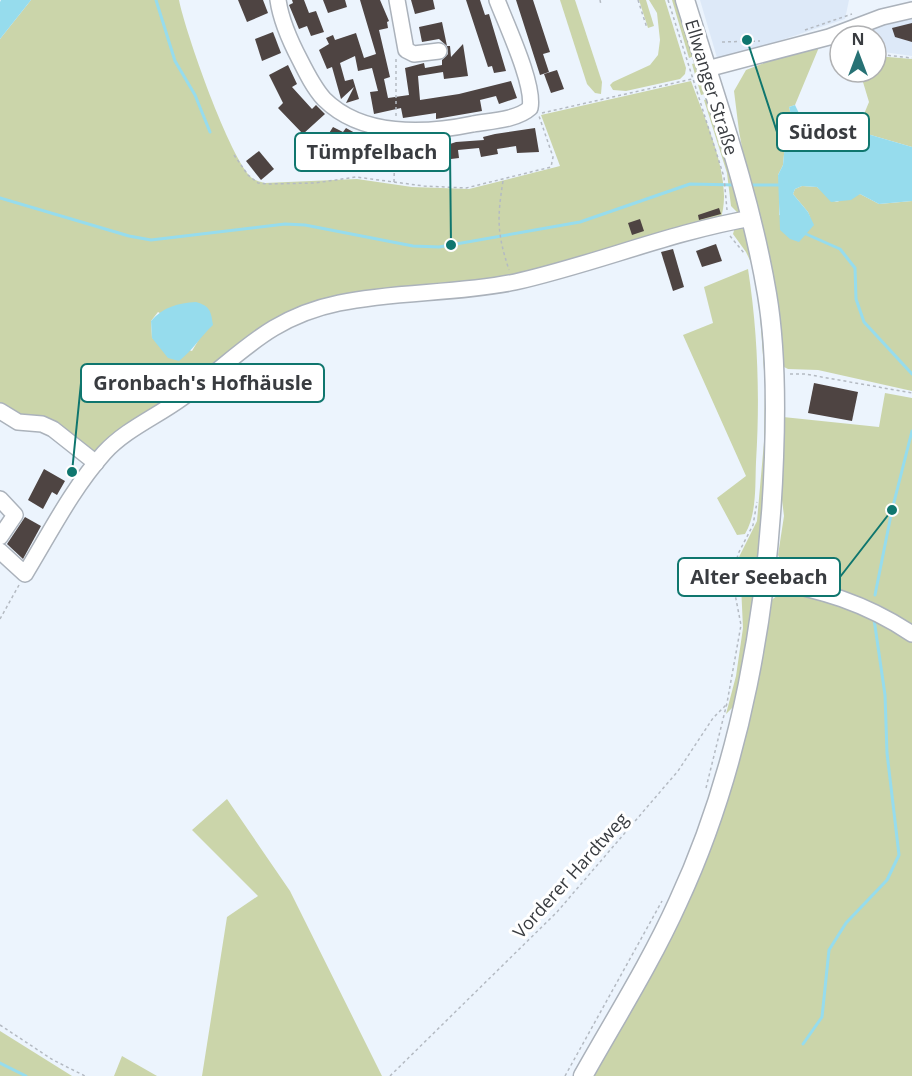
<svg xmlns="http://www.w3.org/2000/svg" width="912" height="1076" font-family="'Open Sans',sans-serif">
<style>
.built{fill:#dde9f8}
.green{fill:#cbd5aa;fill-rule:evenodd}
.water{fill:#96dced}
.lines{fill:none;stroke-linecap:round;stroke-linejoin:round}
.stream{stroke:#96dced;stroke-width:3}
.building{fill:#4e4442}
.minor-casing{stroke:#abb2bb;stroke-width:18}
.major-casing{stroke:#abb2bb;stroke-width:21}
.path{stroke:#b4bac2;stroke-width:1.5;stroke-dasharray:3 3;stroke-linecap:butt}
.minor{stroke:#fff;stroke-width:15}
.major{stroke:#fff;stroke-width:18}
.labels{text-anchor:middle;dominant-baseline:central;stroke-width:6;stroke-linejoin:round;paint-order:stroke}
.street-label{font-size:18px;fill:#393c40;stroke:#fff}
.leader{fill:none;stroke:#0f766e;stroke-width:2}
.callout-dot{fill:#0f766e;stroke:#fff;stroke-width:2}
.callout{fill:#fff;stroke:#0f766e;stroke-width:2}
.callout-label{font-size:20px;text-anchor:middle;font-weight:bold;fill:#393c40}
</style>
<rect width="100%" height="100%" fill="#ecf4fd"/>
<g class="built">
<polygon points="700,0 849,0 845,19 718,61"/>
<polygon points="912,14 912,56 876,51 876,36 840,36"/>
</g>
<g class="green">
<path d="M31,0h148c6,31 51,160 73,178 4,3 8,4 13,5l92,-4 55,8 57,2 91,-23 -19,-51 150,-34c13,37 44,101 29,139l-206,59 -205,30 -214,149 -95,-56v-363zM158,312l43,24 -9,15 -40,-13 -1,-17z"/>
<polygon points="560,0 575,0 602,82 601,94 595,93 587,84"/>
<polygon points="639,0 646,0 654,26 648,28"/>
<polygon points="649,0 665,0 686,68 685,74 680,79 626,91 613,90 610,85 613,82 650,65 658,55 660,40 657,13"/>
<polygon points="672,0 680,0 697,55 689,58"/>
<path d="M822,40l-27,65 -6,2 5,20 -8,6 -3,32 -5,10 2,10 -1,30 32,5 -3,-8 -15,-18 2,-5 7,-3 15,1c27,23 12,14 43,7l19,10 33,-3v190l-94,-21 -30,-1 -6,-3 -43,-235 -5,-40 12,-21z"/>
<polygon points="876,56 912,59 912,147 857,131 869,102 860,72 876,72"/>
<polygon points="699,62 709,93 701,95 692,64"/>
<polygon points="711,98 741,213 737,212 731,206 727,173 704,100"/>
<polygon points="748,226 768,358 766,446 758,559 753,568 742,568 739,557 757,521 764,442 765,385 760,314 753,267 746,252 733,234 735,227"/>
<path d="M748,269c10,64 12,128 8,193 -1,23 1,52 -11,72l-8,1 -20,-37 29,-22 -63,-141 30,-12 -9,-36z"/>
<polygon points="885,393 912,398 912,628 881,606 785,570 778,555 784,516 781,492 783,417 879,427"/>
<polygon points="749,580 755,587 735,705 726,714 736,676 743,628 741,585"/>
<polygon points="796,593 852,605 912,640 912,1076 588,1076 696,878 770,601 777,596"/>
<polygon points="227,799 290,891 382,1076 202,1076 227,917 258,896 192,830"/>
<polygon points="0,1031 72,1076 0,1076"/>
<polygon points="122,1056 157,1076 114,1076"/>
</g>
<g class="water">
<polygon points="1,0 31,0 0,39 0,2"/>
<polygon points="795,105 808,132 827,136 857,131 912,147 912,201 879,204 860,194 851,200 831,202 817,187 802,186 795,189 793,194 808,212 814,225 799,242 790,239 780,230 778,175 783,165 786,132 794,127 789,107"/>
<path d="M196,302c14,4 15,9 17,23 -13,12 -20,25 -34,36l-11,-3 -16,-20 -1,-17c12,-14 27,-18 45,-19z"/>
</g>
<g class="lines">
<g class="stream">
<polyline points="156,0 175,61 195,95 210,132"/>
<polyline points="749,185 784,185"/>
<polyline points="0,198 129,236 151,240 285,224 305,225 413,246 439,247 580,222 690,184 736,185"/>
<polyline points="806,234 840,249 855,268 856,299 864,322 912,374"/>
<polyline points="875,595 892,510 912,431"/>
<polyline points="803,1044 822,1017 829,950 846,923 887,880 899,855 887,753 885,695 874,619"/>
<polyline points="0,1063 26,1076"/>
</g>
</g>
<g class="building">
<polygon points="238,0 263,0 268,13 247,22"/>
<polygon points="292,0 304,0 309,13 316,11 324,32 311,36 307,26 299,29 289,5 293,3"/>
<polygon points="323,0 345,0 347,7 328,13"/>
<polygon points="360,0 380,0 389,21 387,22 388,28 379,30 390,77 384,79 388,98 409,95 405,68 424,63 425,68 442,65 442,60 448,54 447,46 450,46 451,57 463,44 468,76 444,79 443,72 418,76 420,100 459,94 511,81 517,98 499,104 496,96 480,100 482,111 436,119 436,113 403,118 401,108 374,114 370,92 378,91 372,68 358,71 355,56 340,63 345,81 353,79 359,99 346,103 354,87 341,99 332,67 327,69 319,50 329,44 326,38 333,35 335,40 356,33 364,58 376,54"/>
<polygon points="411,0 433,0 435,9 415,14"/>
<polygon points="466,0 480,0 485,15 489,14 506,71 494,73 492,66 488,67"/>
<polygon points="516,0 533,0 550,52 543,54 549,72 540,75"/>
<polygon points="442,22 447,46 439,39 422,42 419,27"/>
<polygon points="912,23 912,42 895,37 892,28"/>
<polygon points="273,32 281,53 262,61 255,39"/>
<polygon points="288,65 297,84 292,87 312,109 316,105 325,114 303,134 278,108 283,103 269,75"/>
<polygon points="557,70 564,89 551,93 544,74"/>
<polygon points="333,127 343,132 346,128 355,133 341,157 332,152 335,147 324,141"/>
<polygon points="535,128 539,152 517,153 516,146 497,149 498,154 481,157 479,148 458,150 459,158 443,160 443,156 425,157 426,167 402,167 402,148 441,147 456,142 484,140 483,137 495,134"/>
<polygon points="259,151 274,169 261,180 246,161"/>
<polygon points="719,208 721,214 699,220 698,215"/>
<polygon points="640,219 644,231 632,235 628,223"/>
<polygon points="716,244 722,261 702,267 696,251"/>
<polygon points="673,249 684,287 673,291 661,252"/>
<polygon points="814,383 858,392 852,421 808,413"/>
<polygon points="44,469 65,481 57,495 52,492 43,509 28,500"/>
<polygon points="25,517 41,526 23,559 7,544"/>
</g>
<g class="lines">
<defs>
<g id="minor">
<path d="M278,0c3,21 12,41 22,60 7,14 14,28 24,39 38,38 101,35 149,25 17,-3 44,-4 57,-16 5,-23 -24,-84 -33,-108"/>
<polyline points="397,0 406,50 414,54 439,51"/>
<polyline points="707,69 829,37 882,17 912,10"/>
<polyline points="0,411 18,422 42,424 53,429 96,463"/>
<polyline points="0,499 15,515 0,537"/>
<path d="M0,551l25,23c25,-41 47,-85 79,-121 22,-24 52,-36 78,-55 56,-40 84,-80 157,-95 58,-12 118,-9 176,-21 80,-18 156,-50 237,-64"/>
<path d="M765,580c54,9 101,23 147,54"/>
</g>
<path id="major" d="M583,1076c32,-57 68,-114 95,-174 63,-135 91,-296 96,-445 2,-54 2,-110 -7,-163 -17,-101 -52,-197 -82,-294"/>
</defs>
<use href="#minor" class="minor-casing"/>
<use href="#major" class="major-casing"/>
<g class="path">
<polyline points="600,0 601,5"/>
<polyline points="638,0 647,28"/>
<polyline points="668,0 724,177 727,210"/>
<polyline points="805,30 852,14"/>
<polyline points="722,42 760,41"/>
<polyline points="876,54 912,58"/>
<polyline points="542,113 692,79"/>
<polyline points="396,116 396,58"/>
<polyline points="234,155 248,175 258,183 268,184 315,183 356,177 424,186 466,188 551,167 553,157 539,116"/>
<path d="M503,181c-6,38 -6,52 6,89"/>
<polyline points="394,182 395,141"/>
<polyline points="730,236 744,253"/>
<polyline points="790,374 805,374 912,393"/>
<polyline points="737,575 750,577"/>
<polyline points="0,619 19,585"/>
<polyline points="706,788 727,703 741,625 735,594 736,564 738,554 753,525 757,502"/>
<polyline points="0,1025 53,1060 85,1076"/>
<polyline points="390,1076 557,912 678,771 713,718 727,704"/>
<polyline points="565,1076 662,901"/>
</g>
<use href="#minor" class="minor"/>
<use href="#major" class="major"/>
</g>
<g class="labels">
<g class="street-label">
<text transform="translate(712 87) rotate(73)">Ellwanger Straße</text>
<text transform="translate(570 875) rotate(-48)">Vorderer Hardtweg</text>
</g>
</g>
<path class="leader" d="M747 40L777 132M451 245L450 152M72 472L81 383M892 510L840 577"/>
<g class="callout-dot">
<circle cx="747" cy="40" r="6"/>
<circle cx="451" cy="245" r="6"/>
<circle cx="72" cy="472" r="6"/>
<circle cx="892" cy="510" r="6"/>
</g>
<g class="callout">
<rect x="777" y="113" width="92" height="38" rx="6"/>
<rect x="295" y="133" width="155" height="38" rx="6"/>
<rect x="81" y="364" width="243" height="38" rx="6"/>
<rect x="678" y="558" width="162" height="38" rx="6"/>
</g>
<g class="callout-label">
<text x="823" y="139">Südost</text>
<text x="372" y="159">Tümpfelbach</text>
<text x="203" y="390">Gronbach's Hofhäusle</text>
<text x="759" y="584">Alter Seebach</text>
</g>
<g transform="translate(858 54)"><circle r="28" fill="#ffffff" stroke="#b0b1b3" stroke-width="1.5"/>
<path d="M0-4.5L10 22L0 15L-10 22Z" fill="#277275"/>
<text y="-9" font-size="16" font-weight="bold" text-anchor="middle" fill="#393c40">N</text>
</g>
</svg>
